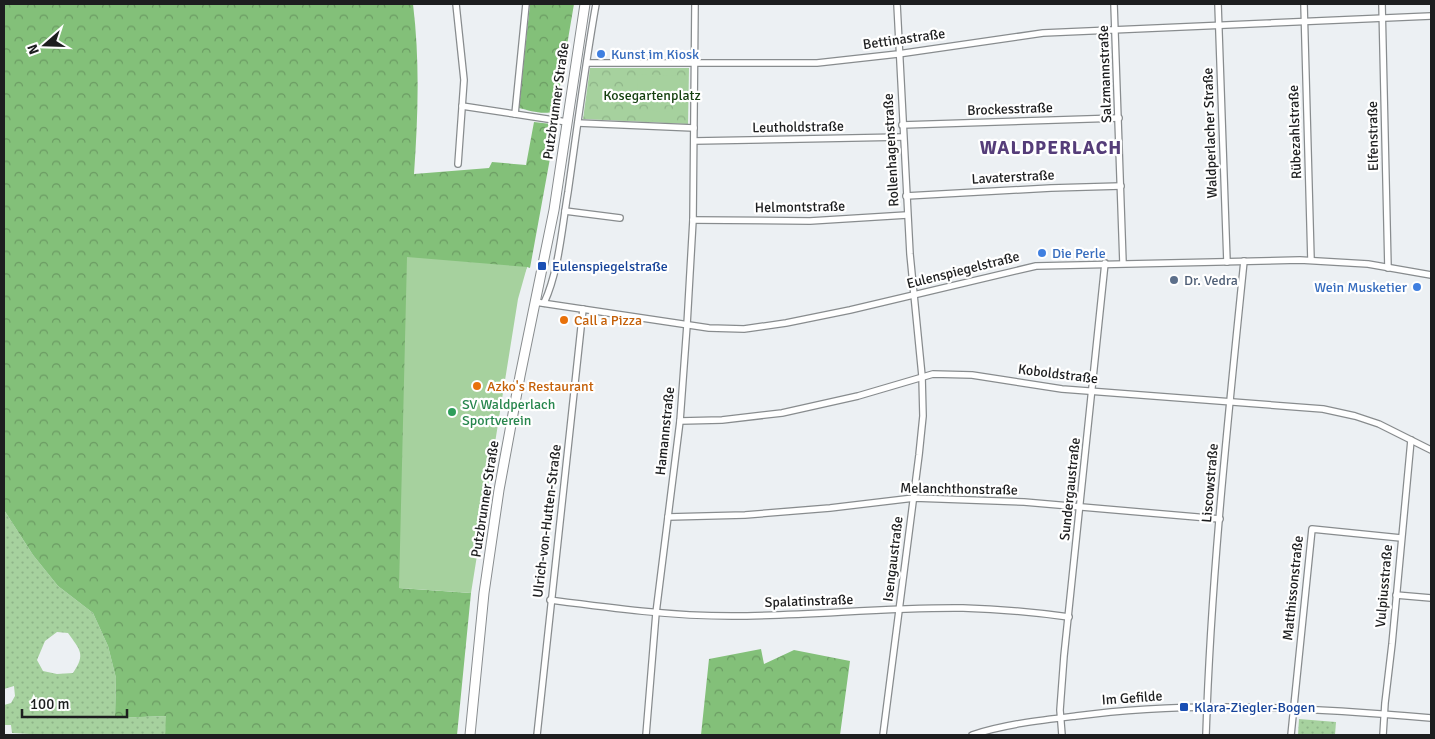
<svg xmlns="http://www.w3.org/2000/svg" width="1435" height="739" font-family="Signika,sans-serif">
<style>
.grass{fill:url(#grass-dots);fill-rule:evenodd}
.forest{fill:url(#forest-crowns)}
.park{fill:url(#park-crowns)}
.garden{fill:#a6d19e}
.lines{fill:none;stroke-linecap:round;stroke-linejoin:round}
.street-casing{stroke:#888c8e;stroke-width:8}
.secondary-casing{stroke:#888c8e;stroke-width:11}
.street{stroke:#fff;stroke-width:5.5}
.secondary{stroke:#fff;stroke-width:9}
.shop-dot{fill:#3f7fe0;stroke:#fff;stroke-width:2}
.transit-dot{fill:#1a4fb4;stroke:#fff;stroke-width:2}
.service-dot{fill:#5c6f8a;stroke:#fff;stroke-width:2}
.food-dot{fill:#e8710a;stroke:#fff;stroke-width:2}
.leisure-dot{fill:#2e9e5b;stroke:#fff;stroke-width:2}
.labels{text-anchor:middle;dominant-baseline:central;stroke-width:4.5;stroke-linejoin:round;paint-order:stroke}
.street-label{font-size:14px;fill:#1d1e1f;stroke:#fff}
.shop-label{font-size:14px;fill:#366cbe;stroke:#fff;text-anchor:start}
.park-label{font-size:14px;fill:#164010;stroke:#fff}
.transit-label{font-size:14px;fill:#164399;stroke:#fff;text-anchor:start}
.service-label{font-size:14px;fill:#4e5e75;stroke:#fff;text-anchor:start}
.food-label{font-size:14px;fill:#c56008;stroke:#fff;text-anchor:start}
.leisure-label{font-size:14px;fill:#27864d;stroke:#fff;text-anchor:start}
.district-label{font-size:19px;font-weight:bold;letter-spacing:1px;fill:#553d79;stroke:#fff}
</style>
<defs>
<pattern id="grass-dots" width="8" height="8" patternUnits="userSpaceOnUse" patternTransform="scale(1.25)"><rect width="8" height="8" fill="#a6d19e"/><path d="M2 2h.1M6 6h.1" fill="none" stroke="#8eb388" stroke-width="1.8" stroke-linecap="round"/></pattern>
<pattern id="forest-crowns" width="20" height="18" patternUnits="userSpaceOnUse" patternTransform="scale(1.25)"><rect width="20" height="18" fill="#83c079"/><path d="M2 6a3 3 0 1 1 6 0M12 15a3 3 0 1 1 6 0" fill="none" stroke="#6b9b63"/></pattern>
<pattern id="park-crowns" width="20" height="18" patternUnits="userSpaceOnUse" patternTransform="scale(1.25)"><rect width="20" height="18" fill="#a6d19e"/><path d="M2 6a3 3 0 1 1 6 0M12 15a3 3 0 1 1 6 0" fill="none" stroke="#8eb388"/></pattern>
</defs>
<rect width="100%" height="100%" fill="#ecf0f3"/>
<g class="grass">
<path d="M4,510l29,45 25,31 35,27 15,33 8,32 -1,40 52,-2 -2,19h-118l-35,-2 -1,-8h-7v-20l7,-2 4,-7 -1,-10 -10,3zM57,632l11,1c12,17 18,21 5,40l-16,1 -14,-3 -6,-11 8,-19z"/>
<polygon points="1299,719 1336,722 1335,735 1298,735"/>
</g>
<g class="forest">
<path d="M4,4h409c7,57 5,113 1,170l75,-6 3,-6 34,3 8,-43 17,2 4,7 -25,137 -3,-1 -128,321 72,5 -14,142h-292l1,-19 -51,2 1,-40 -8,-32 -15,-33 -35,-27 -25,-31 -29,-45z"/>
<path d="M530,4h44l-18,106c-10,6 -25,1 -37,-2z"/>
<polygon points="761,649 764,664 794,650 850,661 840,735 701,735 709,659"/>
</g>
<polygon class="park" points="590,68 689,68 688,124 583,119"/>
<g class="garden">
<polygon points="638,74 680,76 679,106 637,104"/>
<polygon points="641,110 669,112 669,121 641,120"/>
<polygon points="407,257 527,267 518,299 471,593 399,588"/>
</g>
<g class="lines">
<defs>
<g id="street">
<polyline points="456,4 464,80 458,164"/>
<polyline points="1114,4 1123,263"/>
<polyline points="1218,4 1227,262"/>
<polyline points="1304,4 1311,260"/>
<polyline points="1382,4 1388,268"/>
<polyline points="587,63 817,63 898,54 1043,33 1431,16"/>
<polyline points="462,106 567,122"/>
<polyline points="515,114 526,4"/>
<polyline points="578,123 694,128"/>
<polyline points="902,125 1119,118"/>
<polyline points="694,141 903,137"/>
<polyline points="906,196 1051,188 1121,186"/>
<polyline points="565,211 620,218"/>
<polyline points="693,220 810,221 907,215"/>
<polyline points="535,302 709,328 744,329 786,323 850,310 1036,266 1300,260 1368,264 1431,275"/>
<path d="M544,303c15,-32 18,-76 24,-111 9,-63 17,-126 28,-188"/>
<polyline points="680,421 722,420 782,413 858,396 933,374 972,375 1062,389 1323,409 1355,416 1379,424 1431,450"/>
<polyline points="668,517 745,515 830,508 914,498 1024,502 1220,519"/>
<polyline points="1396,595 1431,598"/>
<path d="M550,600c61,8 121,16 182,16 77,0 154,-9 231,-8 35,1 70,4 106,9"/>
<polyline points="537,735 583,309"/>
<polyline points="646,735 656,613 680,421 687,325 693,220 695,4"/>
<polyline points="883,735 919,455 923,416 922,376 910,254 897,4"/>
<path d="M972,735c34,-11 70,-15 104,-19 119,-16 237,-8 355,2"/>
<polyline points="1062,735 1060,710 1064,656 1105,263"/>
<path d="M1206,735c5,-158 22,-316 38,-474"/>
<polyline points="1291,735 1312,529 1401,538"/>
<polyline points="1383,735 1385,703 1392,644 1411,440"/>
</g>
<polyline id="secondary" points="470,735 484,593 499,490 520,376 554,210 585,4"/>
</defs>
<use href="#street" class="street-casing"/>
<use href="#secondary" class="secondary-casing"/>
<use href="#street" class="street"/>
<use href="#secondary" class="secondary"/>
</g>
<g class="shop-dot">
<circle cx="601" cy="54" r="5"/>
<circle cx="1042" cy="253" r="5"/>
<circle cx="1417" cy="287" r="5"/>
</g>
<g class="transit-dot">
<rect x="537" y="261" width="10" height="10" rx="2.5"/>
<rect x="1179" y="702" width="10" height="10" rx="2.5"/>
</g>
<circle class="service-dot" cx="1174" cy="280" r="5"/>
<g class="food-dot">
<circle cx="564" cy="320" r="5"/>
<circle cx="477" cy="386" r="5"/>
</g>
<circle class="leisure-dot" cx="452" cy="412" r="5"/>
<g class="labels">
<g class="street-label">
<text transform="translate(904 39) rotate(-8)">Bettinastraße</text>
<text transform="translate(1105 74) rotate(-92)">Salzmannstraße</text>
<text transform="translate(556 101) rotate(-82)">Putzbrunner Straße</text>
<text transform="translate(1010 109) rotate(-2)">Brockesstraße</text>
<text transform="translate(798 127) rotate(-1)">Leutholdstraße</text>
<text transform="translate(1295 132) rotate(-92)">Rübezahlstraße</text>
<text transform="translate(1210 133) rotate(-92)">Waldperlacher Straße</text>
<text transform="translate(1373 136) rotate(-91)">Elfenstraße</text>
<text transform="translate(891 150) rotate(-93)">Rollenhagenstraße</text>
<text transform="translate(1013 177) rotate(-3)">Lavaterstraße</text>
<text transform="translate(800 207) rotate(-1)">Helmontstraße</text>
<text transform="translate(963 270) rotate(-14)">Eulenspiegelstraße</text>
<text transform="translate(1058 374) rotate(7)">Koboldstraße</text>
<text transform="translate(665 431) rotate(-84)">Hamannstraße</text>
<text transform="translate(1210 483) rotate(-85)">Liscowstraße</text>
<text transform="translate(959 489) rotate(1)">Melanchthonstraße</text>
<text transform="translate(1070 489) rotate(-84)">Sundergaustraße</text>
<text transform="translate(485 499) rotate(-81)">Putzbrunner Straße</text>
<text transform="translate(547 521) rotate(-83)">Ulrich-von-Hutten-Straße</text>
<text transform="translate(893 559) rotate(-83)">Isengaustraße</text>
<text transform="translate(1384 586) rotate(-85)">Vulpiusstraße</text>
<text transform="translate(1293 588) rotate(-84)">Matthissonstraße</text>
<text transform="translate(809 601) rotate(-2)">Spalatinstraße</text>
<text transform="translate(1132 698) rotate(-4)">Im Gefilde</text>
</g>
<g class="shop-label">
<text x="611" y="54">Kunst im Kiosk</text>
<text x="1052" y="253">Die Perle</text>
<text x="1407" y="287" text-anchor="end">Wein Musketier</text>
</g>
<g class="park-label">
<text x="652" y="95">Kosegartenplatz</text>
</g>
<g class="transit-label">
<text x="552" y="266">Eulenspiegelstraße</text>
<text x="1194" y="707">Klara-Ziegler-Bogen</text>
</g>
<g class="service-label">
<text x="1184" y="280">Dr. Vedra</text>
</g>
<g class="food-label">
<text x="574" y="320">Call a Pizza</text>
<text x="487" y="386">Azko's Restaurant</text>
</g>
<g class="leisure-label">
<text x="462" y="404">SV Waldperlach<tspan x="462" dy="16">Sportverein</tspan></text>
</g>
<g class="district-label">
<text x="1051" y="148">WALDPERLACH</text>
</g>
</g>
<rect width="1435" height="739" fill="none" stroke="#1d1e1f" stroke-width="10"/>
<g transform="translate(45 45) rotate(250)" stroke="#ffffff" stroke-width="4" paint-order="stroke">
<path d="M0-4L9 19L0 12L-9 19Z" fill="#1d1e1f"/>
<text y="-8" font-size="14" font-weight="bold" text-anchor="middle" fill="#1d1e1f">N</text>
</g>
<path d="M22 709v8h105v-8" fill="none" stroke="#1d1e1f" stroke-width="2.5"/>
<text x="30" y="709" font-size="15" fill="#1d1e1f" stroke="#ffffff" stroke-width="4" paint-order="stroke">100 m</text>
</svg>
